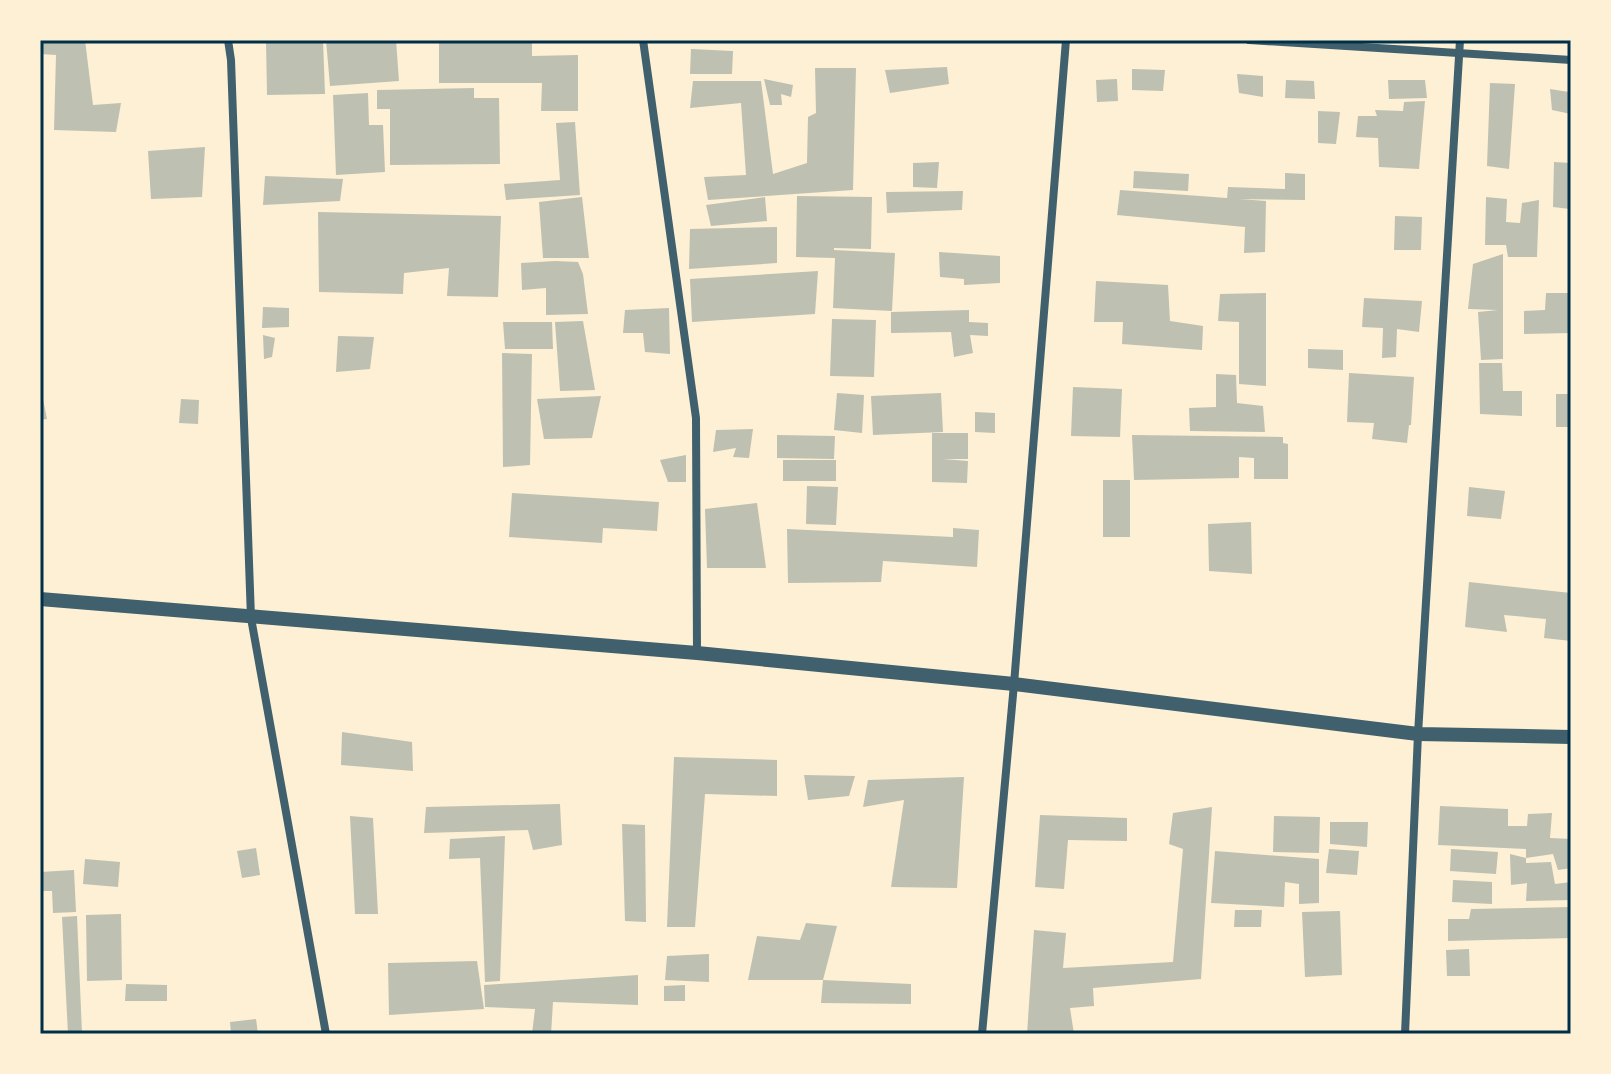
<svg xmlns="http://www.w3.org/2000/svg" width="1611" height="1074" font-family="Merriweather,serif">
<style>
.building{fill:#bec0b2}
.lines{fill:none;stroke-linecap:round;stroke-linejoin:round}
.minor{stroke:#3f606c;stroke-width:8}
.tertiary{stroke:#3f606c;stroke-width:14}
.neatline{fill:none;stroke:#003049;stroke-width:3}
</style>
<rect width="100%" height="100%" fill="#fdf0d5"/>
<g class="building">
<polygon points="40,40 85,40 93,105 121,103 116,132 54,130 56,55 40,54"/>
<polygon points="266,40 323,40 325,94 267,95"/>
<polygon points="326,40 396,40 399,81 330,86"/>
<polygon points="532,42 532,56 578,55 578,111 541,111 542,83 439,83 439,43"/>
<polygon points="691,49 733,51 732,74 690,74"/>
<polygon points="947,67 949,84 890,93 885,70"/>
<polygon points="815,68 856,68 853,190 708,200 704,177 746,175 741,103 690,108 693,81 761,81 773,174 807,163 808,117 816,113"/>
<polygon points="1132,69 1165,70 1163,91 1132,90"/>
<polygon points="1237,74 1263,76 1263,97 1239,93"/>
<polygon points="764,79 793,85 791,97 781,94 782,105 770,105"/>
<polygon points="1117,79 1118,101 1097,102 1096,80"/>
<polygon points="1286,80 1314,81 1315,99 1285,98"/>
<polygon points="1388,80 1425,80 1427,98 1389,99"/>
<polygon points="1490,83 1515,84 1509,169 1487,166"/>
<polygon points="474,88 474,98 499,98 500,164 390,165 390,109 377,109 377,90"/>
<polygon points="1550,89 1569,92 1571,114 1552,110"/>
<polygon points="368,93 369,125 383,125 385,172 336,175 333,95"/>
<polygon points="1425,101 1419,169 1379,167 1378,138 1356,137 1358,116 1377,116 1375,110 1403,111 1404,102"/>
<polygon points="1318,111 1340,112 1336,144 1318,143"/>
<polygon points="575,122 580,195 506,200 504,184 560,180 556,123"/>
<polygon points="205,147 202,197 151,199 148,151"/>
<polygon points="939,162 937,188 913,187 913,163"/>
<polygon points="1554,162 1571,163 1570,209 1553,207"/>
<polygon points="1134,171 1189,174 1188,191 1133,188"/>
<polygon points="1285,173 1305,174 1305,200 1227,199 1228,187 1285,189"/>
<polygon points="265,176 343,179 340,201 263,205"/>
<polygon points="1120,190 1266,201 1265,252 1244,253 1245,227 1117,215"/>
<polygon points="963,191 962,210 887,213 886,192"/>
<polygon points="797,196 872,197 871,249 834,248 834,250 895,253 892,311 833,308 835,258 796,257"/>
<polygon points="582,197 589,258 543,258 539,202"/>
<polygon points="765,197 767,221 711,226 706,205"/>
<polygon points="1486,197 1507,199 1506,222 1520,223 1522,203 1539,200 1537,257 1508,257 1506,245 1485,245"/>
<polygon points="318,212 501,216 498,297 447,296 449,268 404,273 403,294 319,292"/>
<polygon points="1395,216 1422,217 1421,250 1394,250"/>
<polygon points="777,227 777,263 689,269 690,229"/>
<polygon points="939,252 1000,256 1000,283 964,285 964,279 940,277"/>
<polygon points="1503,254 1503,359 1481,360 1478,312 1498,310 1468,309 1473,264"/>
<polygon points="555,261 578,262 583,274 588,314 546,315 546,288 522,290 521,263"/>
<polygon points="818,271 815,314 692,322 690,279"/>
<polygon points="1096,281 1168,285 1170,321 1203,326 1202,350 1122,344 1123,322 1094,322"/>
<polygon points="1266,293 1266,386 1239,384 1239,322 1218,321 1220,294"/>
<polygon points="1546,293 1571,293 1571,333 1524,334 1524,311 1545,310"/>
<polygon points="1364,298 1422,301 1419,332 1397,329 1396,357 1382,358 1383,328 1362,327"/>
<polygon points="263,307 289,308 289,327 262,328"/>
<polygon points="669,308 670,354 645,352 643,333 623,333 625,310"/>
<polygon points="969,310 969,322 988,323 988,336 970,335 973,353 954,357 951,332 891,333 891,312"/>
<polygon points="832,319 876,320 874,377 830,376"/>
<polygon points="583,321 595,390 560,391 555,322"/>
<polygon points="503,322 552,322 553,349 505,349"/>
<polygon points="263,335 275,338 272,357 264,359"/>
<polygon points="338,336 374,337 370,369 336,372"/>
<polygon points="1308,349 1343,350 1343,370 1308,368"/>
<polygon points="502,353 532,354 530,465 503,467"/>
<polygon points="1479,363 1502,363 1503,391 1522,391 1522,416 1480,414"/>
<polygon points="1349,373 1414,377 1411,425 1409,425 1407,443 1372,439 1374,423 1347,422"/>
<polygon points="1216,374 1236,375 1237,403 1263,406 1265,432 1190,431 1189,408 1216,407"/>
<polygon points="1073,387 1122,389 1120,437 1071,436"/>
<polygon points="837,393 864,395 862,433 834,430"/>
<polygon points="941,393 943,432 873,435 871,396"/>
<rect x="1556" y="394" width="15" height="33"/>
<polygon points="601,396 592,438 544,439 537,399"/>
<polygon points="40,399 43,399 47,419 40,420"/>
<polygon points="181,399 199,400 198,424 179,423"/>
<polygon points="975,412 995,413 995,433 975,432"/>
<polygon points="753,429 749,458 733,457 736,448 713,452 716,430"/>
<polygon points="932,433 968,433 968,459 943,459 968,461 967,483 932,482"/>
<polygon points="777,435 835,436 834,459 777,458"/>
<polygon points="1132,435 1283,437 1283,443 1288,444 1288,479 1254,479 1254,458 1239,457 1239,478 1134,480"/>
<polygon points="686,455 686,482 668,482 660,460"/>
<rect x="783" y="460" width="53" height="21"/>
<rect x="1103" y="480" width="27" height="57"/>
<polygon points="807,486 838,487 836,525 806,524"/>
<polygon points="1469,487 1505,491 1501,519 1467,516"/>
<polygon points="512,493 659,502 657,531 603,528 602,543 509,537"/>
<polygon points="757,503 766,568 707,568 705,509"/>
<polygon points="1251,522 1252,574 1209,571 1208,524"/>
<polygon points="953,528 979,530 977,567 883,561 881,582 788,583 787,529 953,537"/>
<polygon points="1469,582 1571,593 1571,641 1544,638 1546,619 1504,615 1507,632 1465,627"/>
<polygon points="342,732 412,742 413,771 341,765"/>
<polygon points="674,757 777,760 777,796 705,794 695,927 667,927"/>
<polygon points="804,775 855,776 849,796 808,800"/>
<polygon points="964,777 957,888 891,887 904,800 863,807 868,780"/>
<polygon points="560,804 562,845 533,850 528,830 424,833 426,807"/>
<polygon points="1440,806 1508,809 1508,826 1527,826 1528,814 1552,813 1550,838 1571,839 1571,868 1558,870 1553,854 1526,858 1526,849 1438,845"/>
<polygon points="1212,807 1201,979 1093,988 1094,1006 1070,1008 1074,1034 1027,1034 1034,930 1066,933 1063,968 1173,962 1183,849 1169,844 1173,813"/>
<polygon points="1040,815 1127,818 1127,841 1068,840 1064,889 1035,887"/>
<polygon points="350,816 373,818 378,914 355,914"/>
<polygon points="1274,816 1320,817 1319,853 1273,852"/>
<polygon points="1330,822 1368,822 1367,847 1330,844"/>
<polygon points="622,824 645,825 646,922 625,921"/>
<polygon points="505,836 500,981 485,982 480,858 449,859 450,839"/>
<polygon points="256,848 260,875 242,878 237,851"/>
<polygon points="1329,849 1359,851 1357,875 1326,873"/>
<polygon points="1451,849 1498,852 1496,874 1450,871"/>
<polygon points="1215,851 1319,859 1319,903 1299,904 1299,884 1285,882 1284,907 1211,903"/>
<polygon points="1510,854 1526,858 1526,863 1551,862 1555,884 1571,882 1571,900 1526,901 1527,883 1511,885"/>
<polygon points="85,859 120,862 118,887 83,884"/>
<polygon points="74,870 76,912 53,913 52,891 40,891 40,872"/>
<polygon points="1453,880 1492,882 1492,904 1452,902"/>
<polygon points="1571,907 1571,938 1448,941 1448,919 1469,919 1471,909"/>
<polygon points="1235,910 1262,910 1261,927 1234,927"/>
<polygon points="1340,911 1342,975 1305,977 1302,912"/>
<polygon points="121,914 122,980 87,981 86,915"/>
<polygon points="77,916 82,1033 68,1034 62,917"/>
<polygon points="806,923 837,926 823,980 748,980 757,936 800,940"/>
<polygon points="1469,949 1470,976 1447,976 1446,950"/>
<polygon points="709,954 709,982 665,980 667,956"/>
<polygon points="477,961 484,1009 389,1015 388,963"/>
<polygon points="638,975 638,1005 553,1002 551,1034 532,1034 535,1009 485,1007 484,985"/>
<polygon points="823,980 911,984 911,1004 821,1003"/>
<polygon points="126,984 167,985 167,1001 125,1001"/>
<polygon points="685,985 685,1001 664,1001 664,986"/>
<polygon points="256,1019 258,1034 231,1034 230,1022"/>
</g>
<g class="lines">
<g class="minor">
<polyline points="228,40 231,60 251,618 326,1034"/>
<polyline points="643,40 696,418 697,653"/>
<polyline points="1249,40 1571,60"/>
<polyline points="982,1034 1014,684 1066,40"/>
<polyline points="1405,1034 1418,734 1460,40"/>
</g>
<polyline class="tertiary" points="40,599 697,653 1014,684 1418,734 1571,737"/>
</g>
<rect width="1611" height="1074" fill="none" stroke="#fdf0d5" stroke-width="84"/>
<rect x="42" y="42" width="1527" height="990" class="neatline"/>
</svg>
